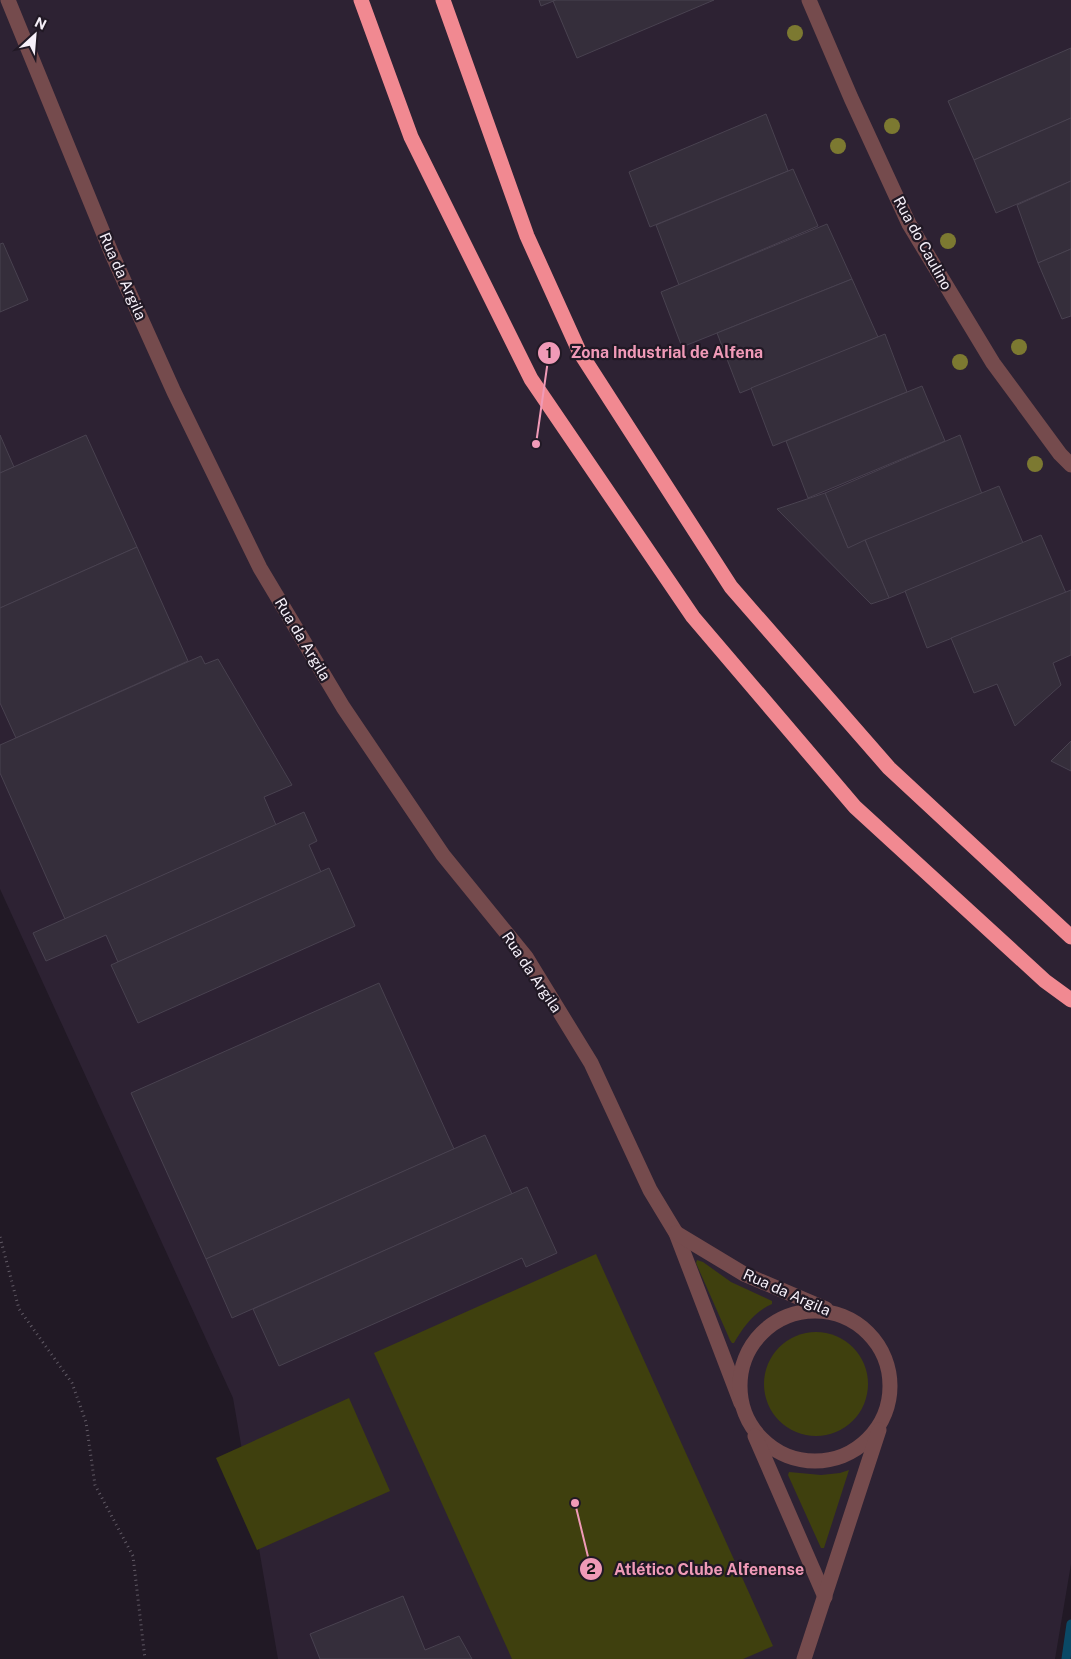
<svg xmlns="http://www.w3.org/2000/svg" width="1071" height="1659" font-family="'Public Sans',sans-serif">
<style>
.built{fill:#2d2233}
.green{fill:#3f400e}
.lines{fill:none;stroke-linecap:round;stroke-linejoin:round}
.stream{stroke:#0a4966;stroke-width:9}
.building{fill:#352e3b;stroke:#494250}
.path{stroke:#615a65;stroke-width:3;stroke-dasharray:1 4;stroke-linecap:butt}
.minor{stroke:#754b4d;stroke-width:15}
.highway{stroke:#f18991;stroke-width:15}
.tree{fill:#7c7931}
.labels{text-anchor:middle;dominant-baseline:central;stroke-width:4.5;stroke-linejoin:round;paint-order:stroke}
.street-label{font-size:15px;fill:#f6f0f9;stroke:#211925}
.leader{fill:none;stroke:#f09ab7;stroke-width:2}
.callout-dot{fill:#f09ab7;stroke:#211925;stroke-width:2}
.mark-label{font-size:15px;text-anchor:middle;font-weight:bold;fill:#111}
.callout-label{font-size:16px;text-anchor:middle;font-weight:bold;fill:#f09ab7;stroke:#211925;stroke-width:4.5;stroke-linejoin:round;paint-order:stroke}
</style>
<rect width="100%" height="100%" fill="#211925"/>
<polygon class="built" points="0,0 1071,0 1071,1564 1055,1659 278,1659 233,1398 0,889"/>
<g class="green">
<polygon points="596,1254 773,1646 743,1659 512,1659 374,1353"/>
<path d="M697,1260l6,2 28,20 41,19v3c-17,7 -29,23 -38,39h-2l-2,-3 -34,-77z"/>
<circle cx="816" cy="1384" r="52"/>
<polygon points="349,1398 390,1491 257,1550 216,1458"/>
<polygon points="849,1470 824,1548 821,1548 788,1475 789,1472 821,1475 840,1473"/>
</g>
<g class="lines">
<polyline class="stream" points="1066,1659 1071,1624"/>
</g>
<g class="building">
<polygon points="539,0 556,0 541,6"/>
<polygon points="556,0 714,0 577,58 553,1"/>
<polygon points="1071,48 1071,118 974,160 948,101"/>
<polygon points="766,114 788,171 650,227 629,172"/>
<polygon points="1071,118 1071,181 996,213 974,160"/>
<polygon points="793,169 818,226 679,285 656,225"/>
<polygon points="1071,181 1071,249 1038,263 1017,205"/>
<polygon points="827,224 852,279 682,347 661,292"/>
<polygon points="3,243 28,300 0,312 0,244"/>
<polygon points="1071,249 1071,316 1062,319 1038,263"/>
<polygon points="852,279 878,337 740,393 717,333"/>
<polygon points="885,334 907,392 773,446 751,388"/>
<polygon points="922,386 945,441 808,498 786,441"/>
<polygon points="0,435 14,467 0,473"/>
<polygon points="86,435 137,547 0,608 0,473"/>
<polygon points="960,435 982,494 848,548 825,493"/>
<polygon points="999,486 1023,543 889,598 865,540"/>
<polygon points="825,493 848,548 865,540 889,598 871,604 777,509"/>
<polygon points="1041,535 1066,593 927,648 905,591"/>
<polygon points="137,547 188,661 16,738 0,703 0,608"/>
<polygon points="1071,590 1071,655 1053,663 1061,685 1015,726 997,684 974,693 951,638"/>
<polygon points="201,656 205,664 218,659 292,785 264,797 276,825 65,919 0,773 0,745"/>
<polygon points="1071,741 1071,771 1051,761"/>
<polygon points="304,812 317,841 309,845 321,872 118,962 106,935 46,961 33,933"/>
<polygon points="329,868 355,926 138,1023 111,965"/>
<polygon points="379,983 454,1149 206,1259 131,1093"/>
<polygon points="485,1135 512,1194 232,1318 206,1259"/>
<polygon points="527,1187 557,1253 526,1267 522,1258 279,1366 253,1309"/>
<polygon points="403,1596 425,1650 459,1636 472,1659 320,1659 310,1634"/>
</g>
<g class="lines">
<polyline class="path" points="0,1237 19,1309 72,1383 86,1422 95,1485 133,1556 145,1659"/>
<g class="minor">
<polyline points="8,0 111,252 174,392 260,568 343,707 443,855 526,957 591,1063 650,1190 676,1233 741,1403"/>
<polyline points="809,0 851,98 909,224 993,363 1060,454 1071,465"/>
<polyline points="676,1233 744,1274 826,1309"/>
<circle cx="815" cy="1386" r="75"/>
<polyline points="755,1436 825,1597"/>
<polyline points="804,1659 879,1430"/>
</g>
<g class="highway">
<polyline points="361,0 411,137 531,379 693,617 855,807 1045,981 1071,1000"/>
<polyline points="443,0 527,236 579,351 731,587 889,768 1071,937"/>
</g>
</g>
<g class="tree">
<circle cx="795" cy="33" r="8"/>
<circle cx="892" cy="126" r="8"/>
<circle cx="838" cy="146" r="8"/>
<circle cx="948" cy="241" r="8"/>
<circle cx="1019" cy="347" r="8"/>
<circle cx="960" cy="362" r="8"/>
<circle cx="1035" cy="464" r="8"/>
</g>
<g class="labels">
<g class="street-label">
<text transform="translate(923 243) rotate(61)">Rua do Caulino</text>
<text transform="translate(123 276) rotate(66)">Rua da Argila</text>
<text transform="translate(303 639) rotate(59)">Rua da Argila</text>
<text transform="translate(532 972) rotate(56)">Rua da Argila</text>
<text transform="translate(787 1292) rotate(24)">Rua da Argila</text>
</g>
</g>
<path class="leader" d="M536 444L549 353M575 1503L591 1569"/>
<g class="callout-dot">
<circle cx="536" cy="444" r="5"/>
<circle cx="575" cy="1503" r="5"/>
<circle cx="549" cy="353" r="12"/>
<circle cx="591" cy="1569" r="12"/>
</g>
<g class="mark-label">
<text x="549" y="358">1</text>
<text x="591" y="1574">2</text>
</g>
<g class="callout-label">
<text x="667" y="358">Zona Industrial de Alfena</text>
<text x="709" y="1575">Atlético Clube Alfenense</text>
</g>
<g transform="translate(35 35) rotate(26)" stroke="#211925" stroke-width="4" paint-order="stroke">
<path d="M0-4L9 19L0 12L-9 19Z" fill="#f6f0f9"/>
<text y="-8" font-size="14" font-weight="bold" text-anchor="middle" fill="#f6f0f9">N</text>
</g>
</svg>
